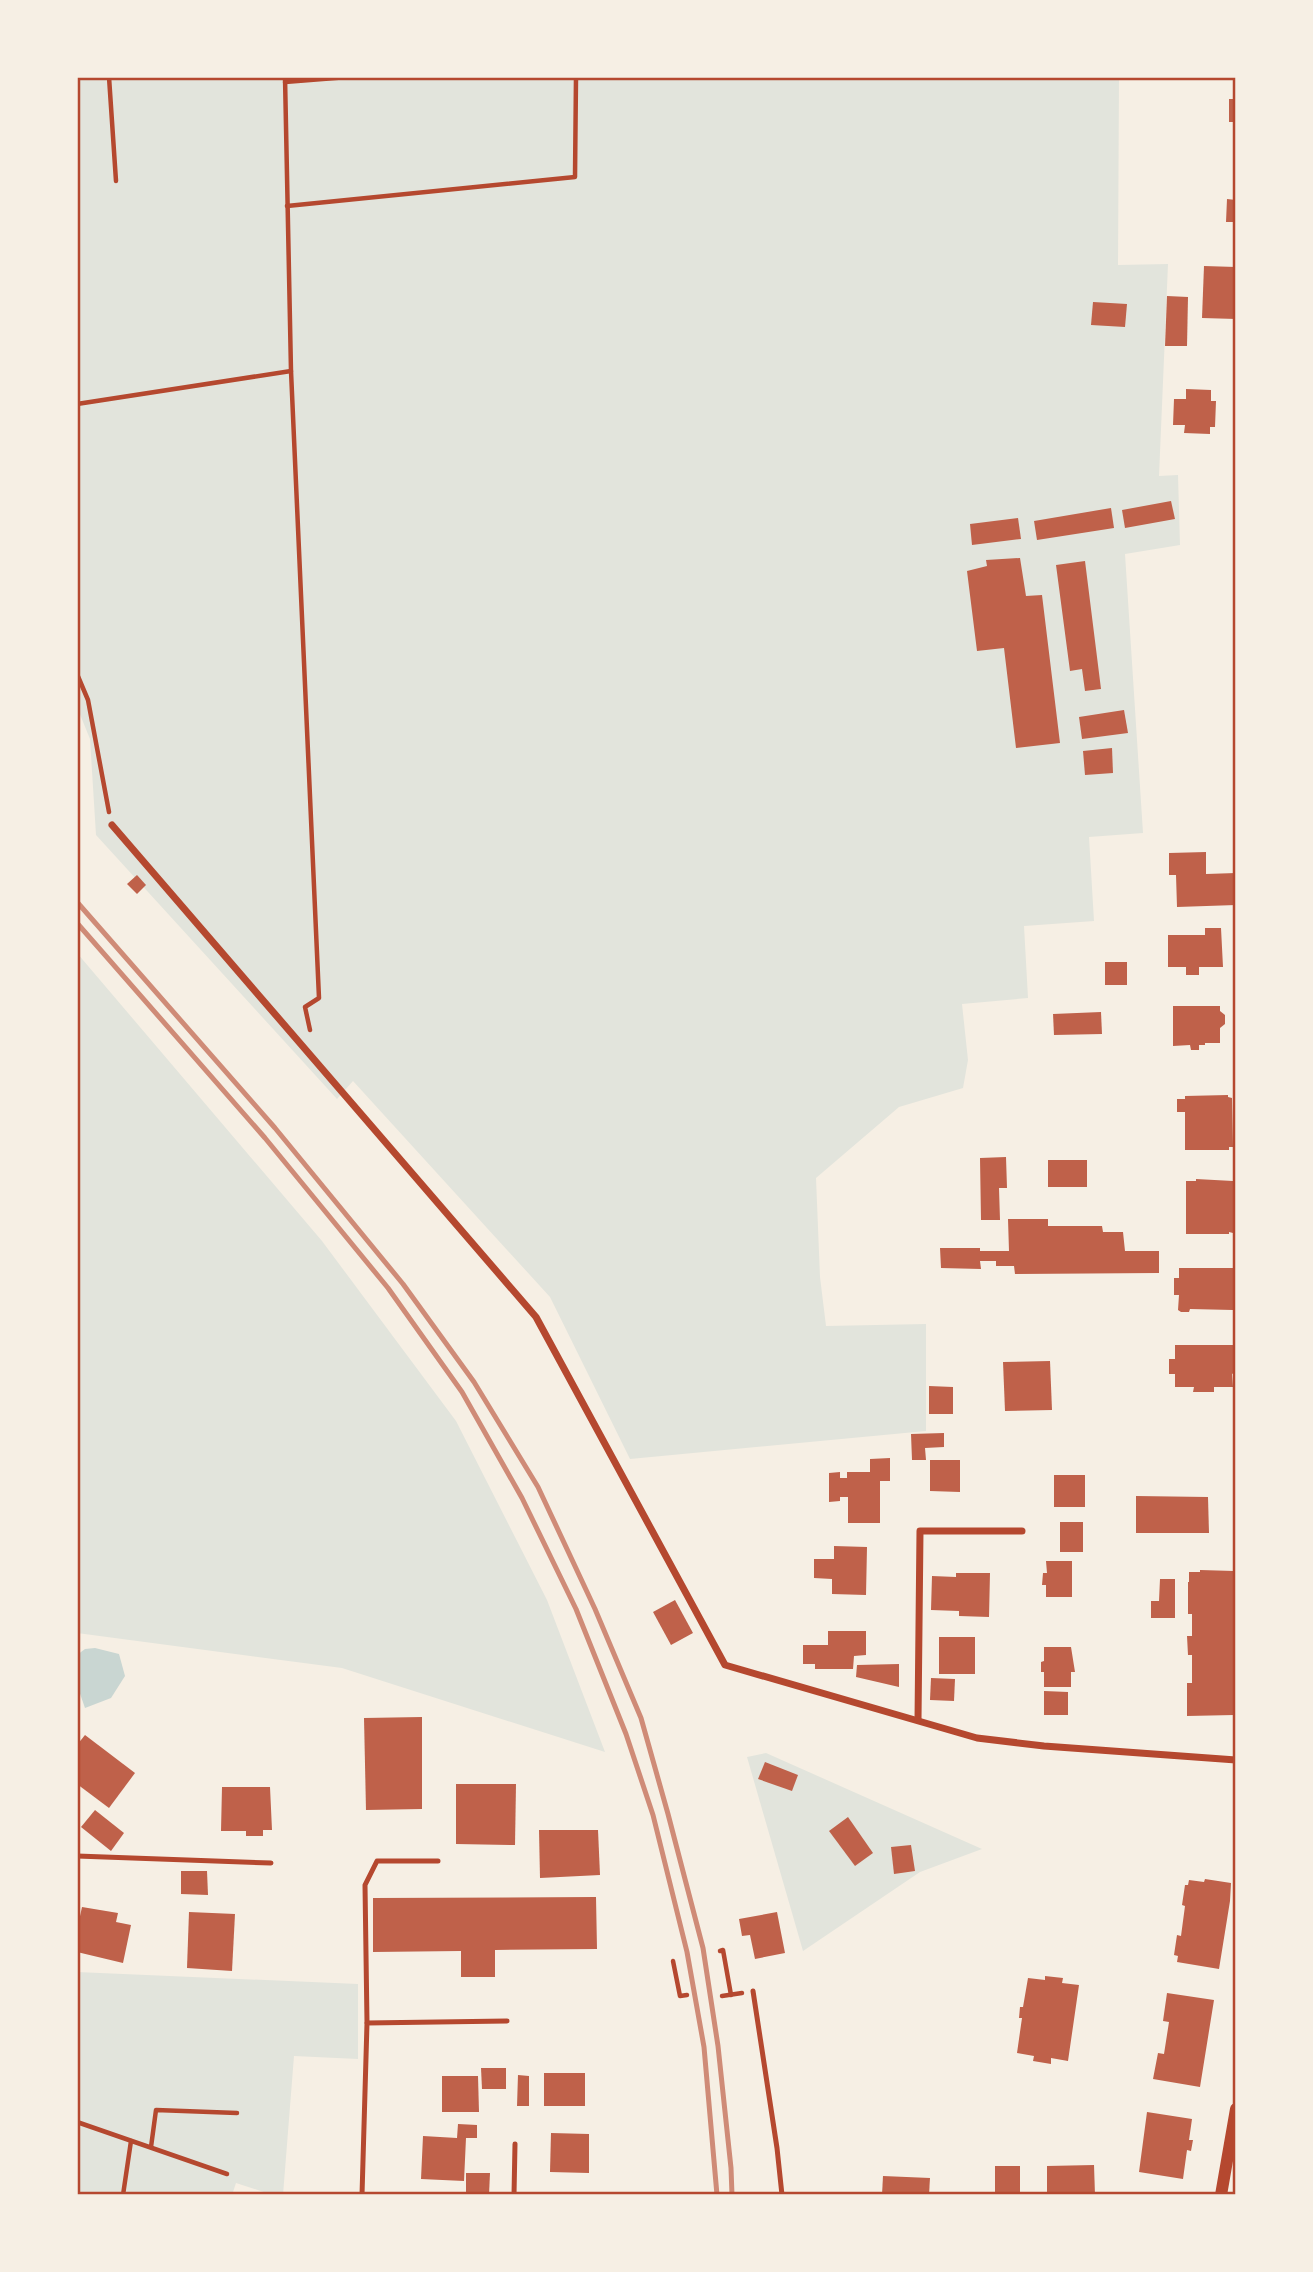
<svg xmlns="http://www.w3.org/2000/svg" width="1313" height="2272" font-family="Manrope,sans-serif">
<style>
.green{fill:#e2e4dc}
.water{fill:#c9d6d2}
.building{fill:#bf614a}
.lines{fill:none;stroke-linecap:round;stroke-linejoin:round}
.path{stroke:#b5482f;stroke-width:4.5}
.service{stroke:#b5482f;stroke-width:5}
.minor{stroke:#b5482f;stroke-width:7}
.tertiary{stroke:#b5482f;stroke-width:12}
.rail{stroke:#cf8b77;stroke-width:5}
.neatline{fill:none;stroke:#b5482f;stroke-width:2.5}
</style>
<rect width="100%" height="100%" fill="#f6efe4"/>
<g class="green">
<polygon points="77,77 1119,77 1118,265 1168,264 1159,476 1178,475 1180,545 1125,554 1143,833 1089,837 1094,921 1024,926 1028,998 962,1004 968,1060 963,1088 899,1107 816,1178 820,1277 826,1326 926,1324 926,1431 630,1459 550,1297 353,1081 337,1099 96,835 90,739 77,707"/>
<polygon points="77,953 322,1241 456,1421 547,1600 605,1752 342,1668 77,1633"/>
<polygon points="766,1753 982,1849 920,1872 803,1951 747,1757"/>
<polygon points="77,1972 358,1984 358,2059 294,2056 283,2195 273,2195 236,2183 232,2195 77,2195"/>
</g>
<polygon class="water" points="95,1648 119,1654 125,1676 111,1698 85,1708 77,1685 77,1655 85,1649"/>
<g class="building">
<rect x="1229" y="99" width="7" height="23"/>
<polygon points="1227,199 1236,200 1236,238 1233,238 1234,222 1226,222"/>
<polygon points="1204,266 1236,267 1236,319 1202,318"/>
<polygon points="1167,296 1188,297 1187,346 1165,346"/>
<polygon points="1093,302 1127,304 1125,327 1091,325"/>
<polygon points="1186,389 1211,390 1211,401 1216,401 1215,427 1210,427 1210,434 1184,433 1185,425 1173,425 1174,399 1186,399"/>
<polygon points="1171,501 1175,519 1125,528 1122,510"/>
<polygon points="1111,508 1114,528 1037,540 1034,521"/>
<polygon points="1018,518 1021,539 972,545 970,524"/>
<polygon points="1020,558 1026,596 1042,595 1060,743 1016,748 1004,648 977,651 967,571 987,566 986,560"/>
<polygon points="1085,561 1101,689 1085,691 1082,669 1070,671 1056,565"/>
<polygon points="1124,710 1128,733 1082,739 1079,717"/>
<polygon points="1112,748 1113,773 1085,775 1083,751"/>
<polygon points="1206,852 1206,874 1236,873 1236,905 1177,907 1176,875 1169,875 1169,853"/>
<polygon points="137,875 146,885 137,894 127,884"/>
<polygon points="1205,928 1221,928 1223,967 1199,967 1199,975 1186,975 1186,967 1168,967 1168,935 1205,935"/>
<rect x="1105" y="962" width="22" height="23"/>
<polygon points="1173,1006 1220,1006 1220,1011 1225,1015 1225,1024 1220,1028 1220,1043 1205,1043 1205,1045 1199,1045 1199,1050 1191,1050 1190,1045 1173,1046"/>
<polygon points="1101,1012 1102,1034 1054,1035 1053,1014"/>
<polygon points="1228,1095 1228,1097 1232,1098 1233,1147 1229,1147 1229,1150 1185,1150 1185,1112 1177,1112 1177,1099 1185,1099 1185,1096"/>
<polygon points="1006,1157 1007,1188 999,1188 1000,1220 981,1220 980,1158"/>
<rect x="1048" y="1160" width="39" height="27"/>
<polygon points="1196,1179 1233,1181 1235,1187 1233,1196 1233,1233 1229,1232 1229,1234 1186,1234 1186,1181 1196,1181"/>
<polygon points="1008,1219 1048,1219 1048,1226 1102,1226 1103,1232 1123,1232 1125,1251 1159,1251 1159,1273 1015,1274 1014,1266 996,1266 996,1261 980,1261 981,1269 941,1268 940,1248 980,1248 980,1251 1009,1251"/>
<polygon points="1179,1268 1233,1268 1233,1310 1190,1309 1189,1312 1181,1312 1178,1310 1179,1295 1174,1295 1174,1278 1179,1278"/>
<polygon points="1175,1345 1233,1345 1233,1359 1236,1360 1236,1372 1232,1374 1233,1387 1214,1387 1214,1392 1193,1392 1194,1387 1175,1387 1175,1374 1169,1374 1169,1359 1175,1359"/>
<polygon points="1050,1361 1052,1410 1005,1411 1003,1362"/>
<polygon points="929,1386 953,1387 953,1414 929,1414"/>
<polygon points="944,1433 944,1447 925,1448 926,1460 912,1460 911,1434"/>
<polygon points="890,1458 890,1481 880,1481 880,1523 848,1523 848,1497 840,1497 840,1501 829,1502 829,1473 840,1472 840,1478 847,1478 847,1472 870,1472 870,1459"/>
<polygon points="930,1460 960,1460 960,1492 930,1491"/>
<rect x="1054" y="1475" width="31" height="32"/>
<polygon points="1136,1496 1208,1497 1209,1533 1136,1533"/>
<rect x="1060" y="1522" width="23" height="30"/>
<polygon points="834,1546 867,1547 866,1595 832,1594 832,1579 814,1578 814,1559 834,1559"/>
<polygon points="1046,1561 1072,1561 1072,1597 1046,1597 1046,1585 1042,1585 1043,1573 1047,1573"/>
<polygon points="1200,1570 1234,1571 1234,1715 1187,1716 1187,1683 1192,1683 1192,1655 1188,1655 1187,1636 1192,1636 1192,1614 1188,1614 1188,1582 1189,1582 1189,1572 1200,1572"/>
<polygon points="956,1573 990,1573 989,1617 959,1616 959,1611 931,1610 932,1576 956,1577"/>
<polygon points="1160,1579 1175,1579 1175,1618 1151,1618 1151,1601 1159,1601"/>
<polygon points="675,1600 693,1633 671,1645 653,1612"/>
<polygon points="828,1631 866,1631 866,1655 854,1656 853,1669 815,1669 815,1664 803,1664 803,1645 828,1645"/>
<rect x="939" y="1637" width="36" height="37"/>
<polygon points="1044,1647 1071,1647 1075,1672 1071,1672 1071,1687 1044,1687 1044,1672 1041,1672 1041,1662 1044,1661"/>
<polygon points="899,1664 899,1687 856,1677 857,1665"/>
<polygon points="931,1678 955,1679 954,1701 930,1700"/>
<polygon points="1044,1691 1068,1692 1068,1715 1044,1715"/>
<polygon points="422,1717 422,1809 366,1810 364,1718"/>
<polygon points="85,1735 135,1773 109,1808 77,1784 77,1745"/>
<polygon points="765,1762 798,1775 792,1791 758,1779"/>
<polygon points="456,1784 516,1784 515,1845 456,1844"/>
<polygon points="222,1787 270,1787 272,1830 263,1830 263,1836 246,1836 246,1831 221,1831"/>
<polygon points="95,1810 124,1833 111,1851 81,1827"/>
<polygon points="848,1817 873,1853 855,1866 829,1831"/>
<polygon points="539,1830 598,1830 600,1875 540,1878"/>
<polygon points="911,1845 915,1871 894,1874 891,1847"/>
<polygon points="181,1871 207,1871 208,1895 181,1894"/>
<polygon points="1205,1879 1231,1883 1230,1901 1219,1969 1177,1962 1178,1956 1174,1955 1177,1935 1181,1936 1185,1906 1182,1905 1185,1885 1188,1885 1189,1880 1204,1882"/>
<polygon points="596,1897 597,1949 495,1950 495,1977 461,1977 461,1951 373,1952 373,1898"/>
<polygon points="82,1907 118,1913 116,1922 131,1925 123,1963 77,1952 77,1930"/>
<polygon points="189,1912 235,1914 232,1971 187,1968"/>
<polygon points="777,1912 785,1953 755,1959 750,1935 742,1936 739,1919"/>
<polygon points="1045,1976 1063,1978 1062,1983 1079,1985 1068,2061 1051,2058 1051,2064 1033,2061 1034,2056 1017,2053 1022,2018 1019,2018 1020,2007 1023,2007 1028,1978 1045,1980"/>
<polygon points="1167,1993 1214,2000 1200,2087 1153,2079 1158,2053 1164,2054 1169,2022 1163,2021"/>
<polygon points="481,2068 506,2068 506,2089 482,2089"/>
<rect x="544" y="2073" width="41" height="33"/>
<polygon points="518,2075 529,2076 529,2106 517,2106"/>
<polygon points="442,2076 478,2076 479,2112 442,2112"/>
<polygon points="1147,2112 1192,2119 1189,2140 1193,2140 1191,2151 1187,2150 1183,2179 1139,2172"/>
<polygon points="458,2124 477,2125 477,2138 466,2138 464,2181 421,2179 423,2136 457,2138"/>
<polygon points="551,2133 589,2134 589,2173 550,2172"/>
<polygon points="1094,2165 1095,2195 1047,2195 1047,2166"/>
<rect x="995" y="2166" width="25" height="29"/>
<polygon points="466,2173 490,2173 489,2195 466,2195"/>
<polygon points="883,2176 930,2178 929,2195 882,2195"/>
</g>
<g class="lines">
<g class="path">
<polyline points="109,77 116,181"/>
<polyline points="285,77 291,371 319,998 305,1007 310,1030"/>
<polyline points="285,82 348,77"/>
<polyline points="287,206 575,177 576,77"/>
<polyline points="77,404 291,371"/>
<polyline points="77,674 88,700 109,812"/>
<polyline points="720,1951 723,1950 731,1995"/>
<polyline points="673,1961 680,1996 687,1995"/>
<polyline points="722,1996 742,1993"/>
<polyline points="77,2122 227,2174"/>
<polyline points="151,2147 156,2110 237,2113"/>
<polyline points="123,2195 131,2141"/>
</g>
<g class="service">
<polyline points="77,1856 271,1863"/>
<polyline points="753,1991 777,2148 782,2195"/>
<polyline points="367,2023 365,1885 377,1861 438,1861"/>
<polyline points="362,2195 367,2023 507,2021"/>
<polyline points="514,2195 515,2144"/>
</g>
<g class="minor">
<polyline points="112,825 536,1317 725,1665 977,1738 1044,1746 1236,1760"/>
<polyline points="918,1720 920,1531 1022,1531"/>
</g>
<polyline class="tertiary" points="1221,2195 1236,2109"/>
<g class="rail">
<polyline points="77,902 275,1128 403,1284 474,1382 538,1487 595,1609 641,1718 668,1814 703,1948 718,2046 731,2168 732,2195"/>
<polyline points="77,923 265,1138 388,1288 462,1392 522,1498 576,1609 626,1734 653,1815 687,1952 704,2047 717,2195"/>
</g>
</g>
<rect width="1313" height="2272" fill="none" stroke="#f6efe4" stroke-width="158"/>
<rect x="79" y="79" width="1155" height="2114" class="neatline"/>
</svg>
